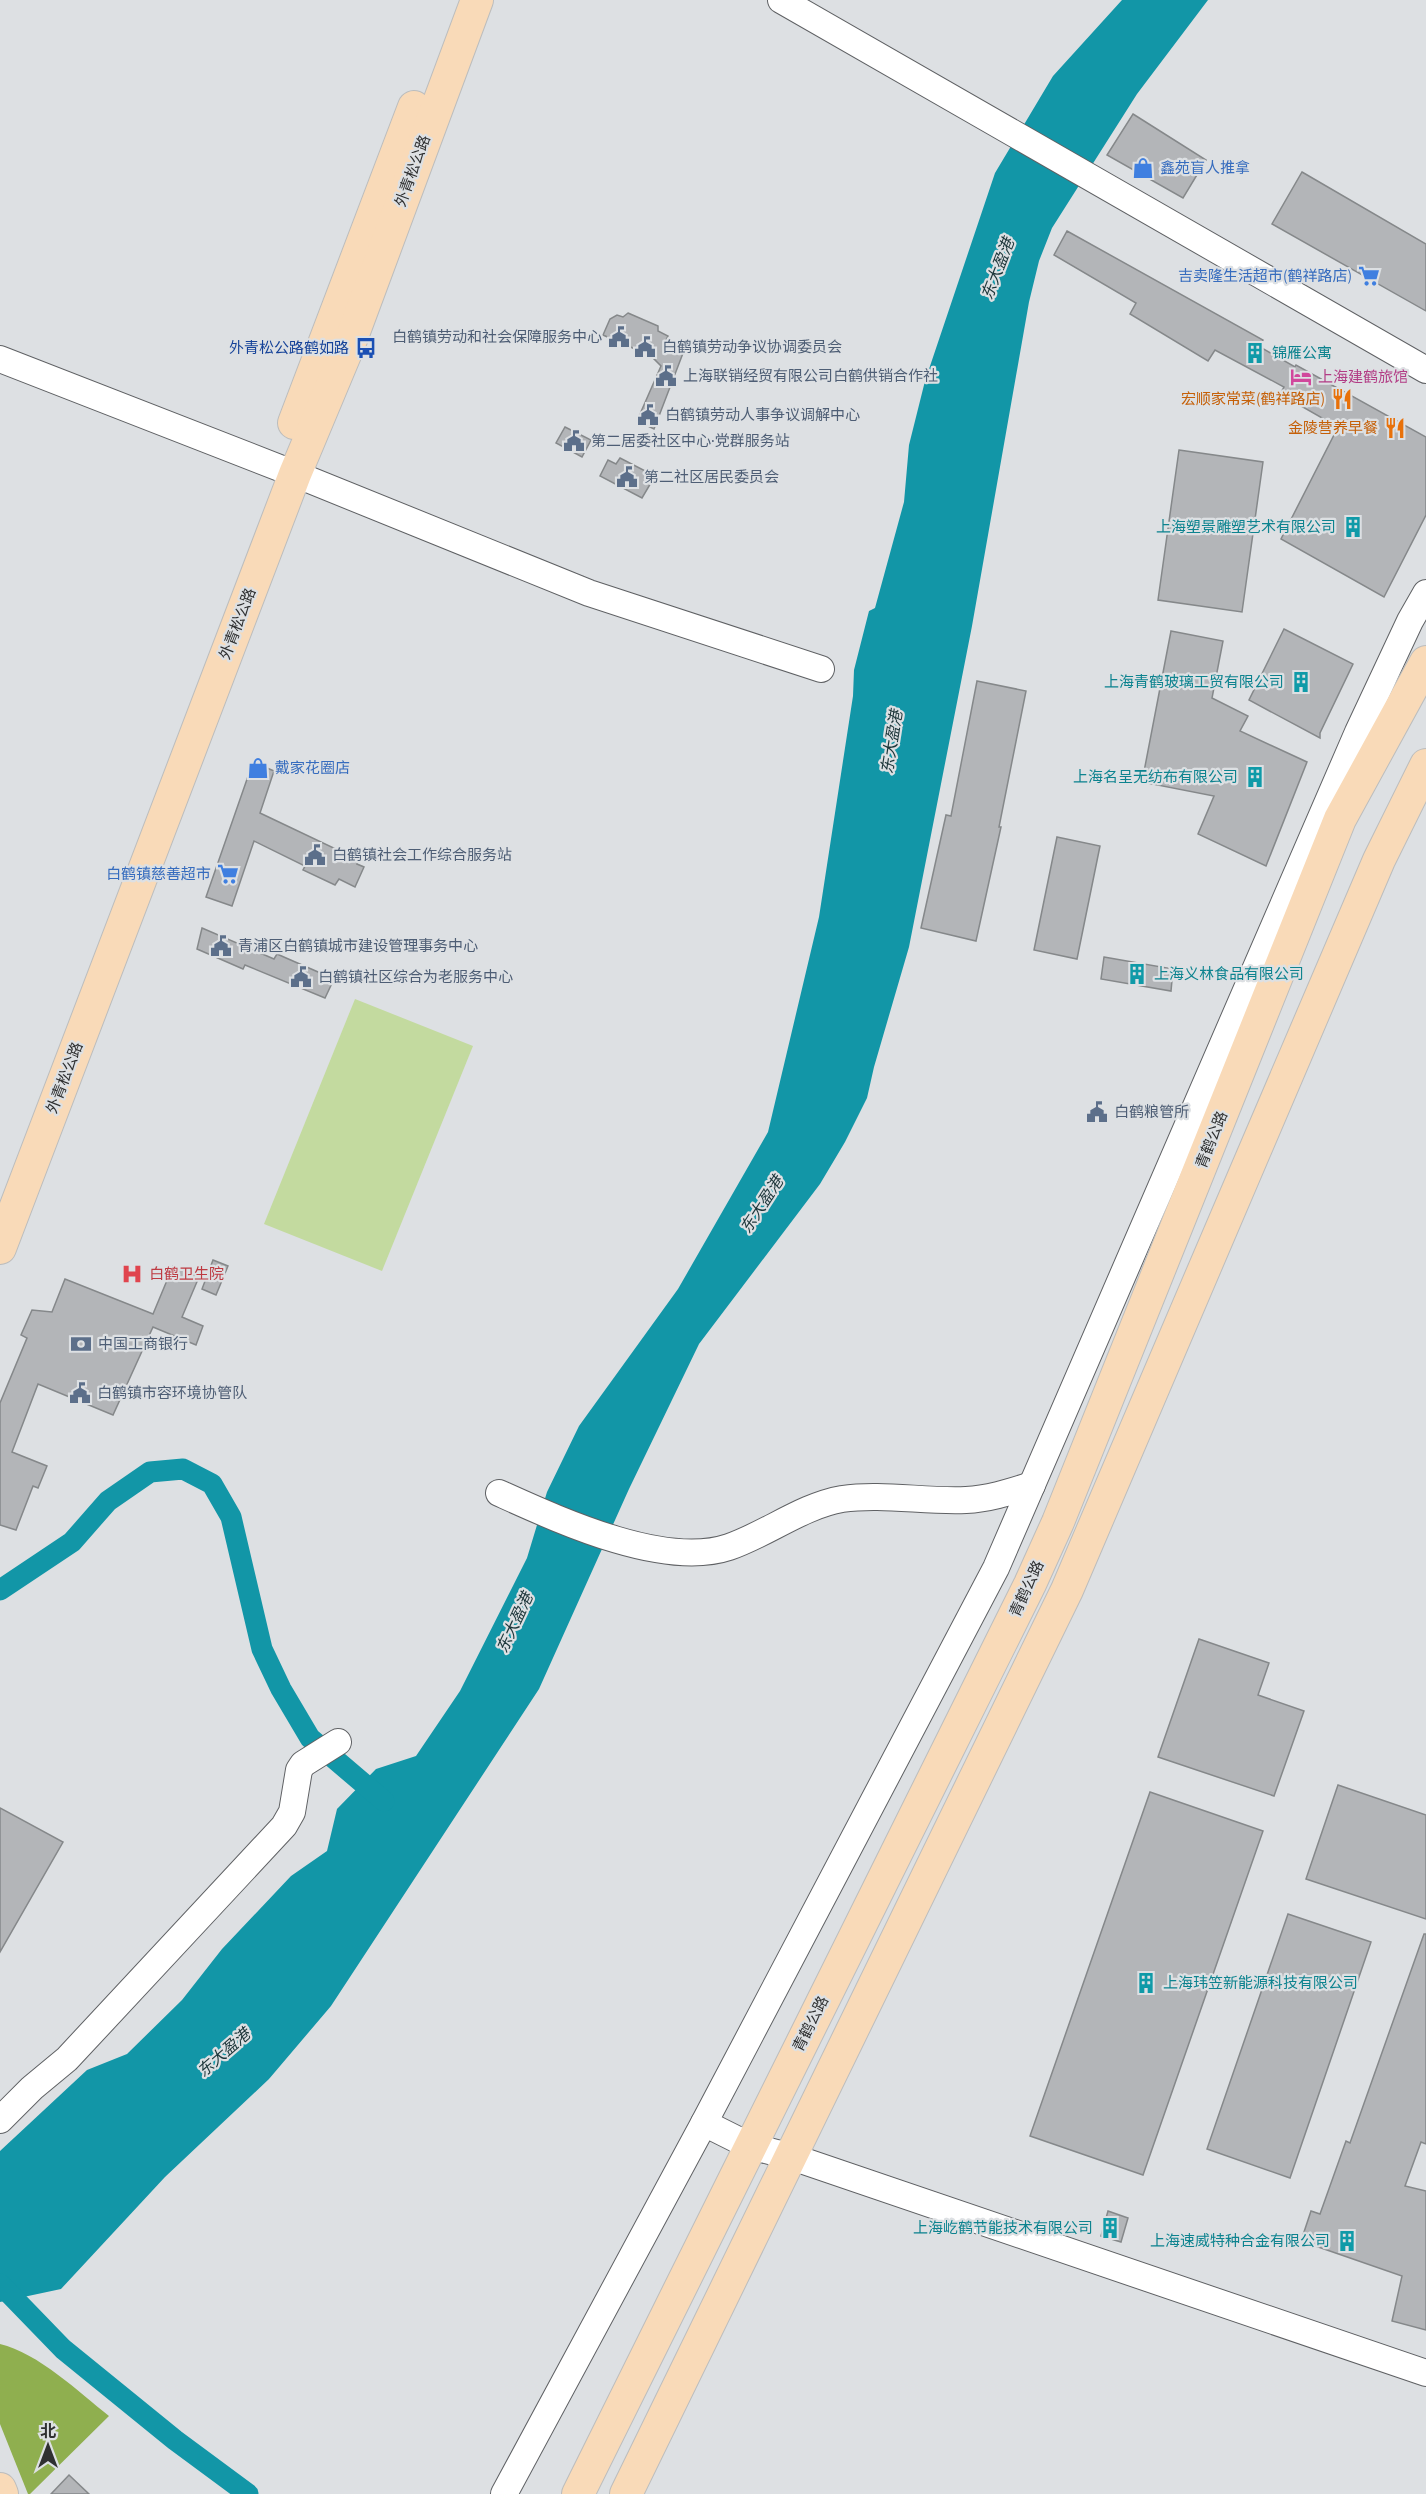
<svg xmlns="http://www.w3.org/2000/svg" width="1426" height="2494" font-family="'Source Sans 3','Noto Sans SC',sans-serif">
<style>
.green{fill:#c3da9f}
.forest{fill:#8faf4f}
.water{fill:#1296a7}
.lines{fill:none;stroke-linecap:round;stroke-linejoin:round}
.canal{stroke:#1296a7;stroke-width:21}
.building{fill:#b3b5b8;stroke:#85888a;stroke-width:1.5}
.minor-casing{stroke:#5f6164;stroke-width:28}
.major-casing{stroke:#bcbdbd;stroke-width:34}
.minor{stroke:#fff;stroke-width:26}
.major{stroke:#f9dab8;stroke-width:32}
.labels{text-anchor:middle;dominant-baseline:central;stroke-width:4.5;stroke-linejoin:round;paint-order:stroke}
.shop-label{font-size:15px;fill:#366cbe;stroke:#dde0e3;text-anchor:start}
.street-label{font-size:15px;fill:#2f3031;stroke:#dde0e3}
.service-label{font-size:15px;fill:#4e5e75;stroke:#dde0e3;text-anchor:start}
.transit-label{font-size:15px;fill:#164399;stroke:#dde0e3;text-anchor:end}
.culture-label{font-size:15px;fill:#0d838f;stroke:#dde0e3;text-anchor:end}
.hotel-label{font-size:15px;fill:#b23c85;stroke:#dde0e3;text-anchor:start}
.food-label{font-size:15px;fill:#c56008;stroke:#dde0e3;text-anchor:end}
.health-label{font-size:15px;fill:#be3a42;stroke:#dde0e3;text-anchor:start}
.water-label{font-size:16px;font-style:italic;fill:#1c3539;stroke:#dde0e3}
</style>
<rect width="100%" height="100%" fill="#dde0e3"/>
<polygon class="green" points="355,999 473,1046 382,1271 264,1224"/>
<path class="forest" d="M0,2344c38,9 79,48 109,72l-79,78h-2l-28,-70z"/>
<polygon class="water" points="1122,0 1208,0 1137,94 1052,228 1039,261 1029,302 972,626 909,947 874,1067 867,1098 845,1142 820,1184 699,1344 629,1489 539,1689 331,2006 269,2079 165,2177 61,2289 0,2302 0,2151 87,2070 127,2054 182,2000 222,1949 291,1876 327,1851 337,1809 376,1769 416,1756 460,1691 527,1558 547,1492 579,1426 678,1289 768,1132 819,917 853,696 854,670 869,611 875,608 904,502 909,445 925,381 995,173 1053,76"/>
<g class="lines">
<g class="canal">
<polyline points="0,1590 72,1542 108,1501 150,1472 183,1469 212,1484 231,1517 262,1649 281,1689 310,1738 384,1801"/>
<polyline points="0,2284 63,2349 175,2440 248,2494"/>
</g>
</g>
<g class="building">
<polygon points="1133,114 1206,160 1183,198 1107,155"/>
<polygon points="1302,172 1426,244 1426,311 1272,224"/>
<polygon points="1067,231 1263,340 1260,347 1295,367 1296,365 1426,437 1426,515 1384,597 1281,539 1338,427 1280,394 1284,387 1215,350 1208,361 1130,314 1136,303 1054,255"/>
<polygon points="628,313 658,326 658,331 668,336 666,340 685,348 654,429 637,421 661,366 651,356 603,335 610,319 617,315 623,317"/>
<polygon points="565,427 591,440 582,457 556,443"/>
<polygon points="1179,450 1263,462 1242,612 1158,600"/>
<polygon points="620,458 655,476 642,498 600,476 608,460 616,464"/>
<polygon points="1284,629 1353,664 1320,733 1320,738 1249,700"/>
<polygon points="1171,631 1223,641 1212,698 1248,716 1240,731 1307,762 1266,866 1198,834 1214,796 1142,782"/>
<polygon points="977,681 1026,691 999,827 1001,827 976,941 921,928 946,815 951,816"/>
<polygon points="253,762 274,771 260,813 359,860 357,864 364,867 355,887 339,879 335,885 303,870 305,866 254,841 232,906 206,897"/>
<polygon points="1057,837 1100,846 1077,959 1034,950"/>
<polygon points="202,928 274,959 277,954 334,979 325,998 245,965 243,969 197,949"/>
<polygon points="1104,957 1173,969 1171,991 1101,979"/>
<polygon points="213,1260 228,1266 216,1295 202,1289"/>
<polygon points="173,1266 199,1277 182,1317 203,1326 196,1345 153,1327 113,1415 38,1384 12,1452 47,1466 38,1488 33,1486 16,1530 0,1525 0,1403 27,1338 21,1335 32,1310 52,1312 65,1279 153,1314"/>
<polygon points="1199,1639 1269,1663 1258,1695 1304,1711 1274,1796 1158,1757"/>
<polygon points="1338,1785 1426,1815 1426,1919 1306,1879"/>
<polygon points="1150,1792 1263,1831 1143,2175 1030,2136"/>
<polygon points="0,1808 63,1842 0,1952"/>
<polygon points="1288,1914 1371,1942 1290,2178 1207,2149"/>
<polygon points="1424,1934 1426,1934 1426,2144 1421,2142 1405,2186 1426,2191 1426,2330 1392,2321 1402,2276 1301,2241 1311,2211 1320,2214 1346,2141 1350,2143"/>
<polygon points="1108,2211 1128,2218 1121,2242 1101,2236"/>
<polygon points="69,2475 89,2494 51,2494"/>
</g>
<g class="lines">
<defs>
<g id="minor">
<polyline points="781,0 1426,370"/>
<polyline points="0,359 295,474 589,593 821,669"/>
<path d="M499,1493c60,27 165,76 230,54 38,-13 73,-41 113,-48 40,-6 83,3 124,1 23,-1 44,-8 66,-15"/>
<polyline points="0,2120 32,2088 67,2059 284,1826 292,1812 299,1770 303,1764 338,1742"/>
<polyline points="704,2123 750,2146 792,2157 1426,2373"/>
<polyline points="504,2494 704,2123 996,1568 1358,732 1410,621 1426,593"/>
</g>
<g id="major">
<polyline points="294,423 414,107"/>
<polyline points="0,1248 295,474 349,345 477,0"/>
<polyline points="0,2489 2,2494"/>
<polyline points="578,2494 1030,1584 1058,1522 1340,819 1426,662"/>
<polyline points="626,2494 1067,1590 1379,860 1426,765"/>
</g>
</defs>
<use href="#minor" class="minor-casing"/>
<use href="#major" class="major-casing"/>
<use href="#minor" class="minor"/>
<use href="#major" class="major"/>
</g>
<defs>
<symbol id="shop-bare" viewBox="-9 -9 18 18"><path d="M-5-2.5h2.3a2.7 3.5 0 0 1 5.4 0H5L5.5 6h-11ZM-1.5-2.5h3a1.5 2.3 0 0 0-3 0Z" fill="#3f7fe0" stroke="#dde0e3" stroke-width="2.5" paint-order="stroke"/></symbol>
<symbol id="supermarket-bare" viewBox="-9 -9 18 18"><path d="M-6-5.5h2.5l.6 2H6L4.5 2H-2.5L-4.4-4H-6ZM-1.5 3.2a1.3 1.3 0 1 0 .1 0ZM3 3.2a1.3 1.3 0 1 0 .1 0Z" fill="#3f7fe0" stroke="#dde0e3" stroke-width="2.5" paint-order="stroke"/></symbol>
<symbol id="civic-bare" viewBox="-9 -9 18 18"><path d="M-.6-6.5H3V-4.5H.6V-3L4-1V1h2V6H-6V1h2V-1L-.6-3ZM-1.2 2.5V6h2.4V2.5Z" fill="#5c6f8a" stroke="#dde0e3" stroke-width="2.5" paint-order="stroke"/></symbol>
<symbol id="bus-bare" viewBox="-9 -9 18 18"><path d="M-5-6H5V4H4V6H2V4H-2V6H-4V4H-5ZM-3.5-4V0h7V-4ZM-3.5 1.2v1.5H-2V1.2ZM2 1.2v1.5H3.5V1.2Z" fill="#1a4fb4" stroke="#dde0e3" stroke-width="2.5" paint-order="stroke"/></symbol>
<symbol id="building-bare" viewBox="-9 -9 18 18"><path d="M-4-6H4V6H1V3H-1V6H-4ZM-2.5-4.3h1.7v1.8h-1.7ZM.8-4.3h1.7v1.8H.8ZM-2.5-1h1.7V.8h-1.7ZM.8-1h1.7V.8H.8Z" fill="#0f9aa8" stroke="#dde0e3" stroke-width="2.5" paint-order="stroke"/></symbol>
<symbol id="hotel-bare" viewBox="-9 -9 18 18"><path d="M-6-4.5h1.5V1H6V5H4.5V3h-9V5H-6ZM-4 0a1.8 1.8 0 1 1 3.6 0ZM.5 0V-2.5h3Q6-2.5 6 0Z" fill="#d1479c" stroke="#dde0e3" stroke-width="2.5" paint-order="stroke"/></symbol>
<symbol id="restaurant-bare" viewBox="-9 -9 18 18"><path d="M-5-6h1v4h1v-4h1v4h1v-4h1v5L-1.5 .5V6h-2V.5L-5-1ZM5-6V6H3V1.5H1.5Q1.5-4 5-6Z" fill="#e8710a" stroke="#dde0e3" stroke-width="2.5" paint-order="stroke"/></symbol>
<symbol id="hospital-bare" viewBox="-9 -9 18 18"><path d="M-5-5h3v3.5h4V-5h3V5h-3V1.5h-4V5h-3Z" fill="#e0444e" stroke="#dde0e3" stroke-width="2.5" paint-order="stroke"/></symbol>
<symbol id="bank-bare" viewBox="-9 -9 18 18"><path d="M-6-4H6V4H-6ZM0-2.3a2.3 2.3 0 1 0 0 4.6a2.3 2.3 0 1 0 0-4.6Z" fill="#5c6f8a" stroke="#dde0e3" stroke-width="2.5" paint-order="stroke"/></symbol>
</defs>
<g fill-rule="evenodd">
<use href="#shop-bare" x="1128" y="153" width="30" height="30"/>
<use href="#supermarket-bare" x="1354" y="261" width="30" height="30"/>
<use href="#civic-bare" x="604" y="322" width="30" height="30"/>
<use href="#civic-bare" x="630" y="332" width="30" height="30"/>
<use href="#bus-bare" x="351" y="333" width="30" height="30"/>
<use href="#building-bare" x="1240" y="338" width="30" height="30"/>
<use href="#civic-bare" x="651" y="361" width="30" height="30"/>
<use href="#hotel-bare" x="1286" y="362" width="30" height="30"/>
<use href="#restaurant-bare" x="1327" y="384" width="30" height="30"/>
<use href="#civic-bare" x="633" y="400" width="30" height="30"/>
<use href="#restaurant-bare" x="1380" y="413" width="30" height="30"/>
<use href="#civic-bare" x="559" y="426" width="30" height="30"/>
<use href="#civic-bare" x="612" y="462" width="30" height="30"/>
<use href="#building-bare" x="1338" y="512" width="30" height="30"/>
<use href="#building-bare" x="1286" y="667" width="30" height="30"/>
<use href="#shop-bare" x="243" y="753" width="30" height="30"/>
<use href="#building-bare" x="1240" y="762" width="30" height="30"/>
<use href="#civic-bare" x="300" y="840" width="30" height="30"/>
<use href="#supermarket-bare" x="213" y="859" width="30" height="30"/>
<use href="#civic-bare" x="206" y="931" width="30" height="30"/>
<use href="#building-bare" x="1122" y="959" width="30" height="30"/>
<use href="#civic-bare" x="286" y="962" width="30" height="30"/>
<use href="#civic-bare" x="1082" y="1097" width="30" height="30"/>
<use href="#hospital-bare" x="117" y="1259" width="30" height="30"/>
<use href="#bank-bare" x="66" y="1329" width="30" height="30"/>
<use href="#civic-bare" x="65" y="1378" width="30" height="30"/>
<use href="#building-bare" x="1131" y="1968" width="30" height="30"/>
<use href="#building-bare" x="1095" y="2213" width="30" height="30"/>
<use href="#building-bare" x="1332" y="2226" width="30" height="30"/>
</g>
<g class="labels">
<g class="shop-label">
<text x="1160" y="168">鑫苑盲人推拿</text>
<text x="1352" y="276" text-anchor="end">吉卖隆生活超市(鹤祥路店)</text>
<text x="275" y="768">戴家花圈店</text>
<text x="211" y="874" text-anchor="end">白鹤镇慈善超市</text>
</g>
<g class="street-label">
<text transform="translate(413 171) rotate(-70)">外青松公路</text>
<text transform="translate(238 624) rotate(-69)">外青松公路</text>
<text transform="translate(65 1078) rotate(-69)">外青松公路</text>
<text transform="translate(1212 1140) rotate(-68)">青鹤公路</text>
<text transform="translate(1027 1589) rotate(-65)">青鹤公路</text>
<text transform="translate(811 2024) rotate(-63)">青鹤公路</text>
</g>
<g class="service-label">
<text x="602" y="337" text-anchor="end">白鹤镇劳动和社会保障服务中心</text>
<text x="662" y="347">白鹤镇劳动争议协调委员会</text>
<text x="683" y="376">上海联销经贸有限公司白鹤供销合作社</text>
<text x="665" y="415">白鹤镇劳动人事争议调解中心</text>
<text x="591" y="441">第二居委社区中心·党群服务站</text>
<text x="644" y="477">第二社区居民委员会</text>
<text x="332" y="855">白鹤镇社会工作综合服务站</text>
<text x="238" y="946">青浦区白鹤镇城市建设管理事务中心</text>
<text x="318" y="977">白鹤镇社区综合为老服务中心</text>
<text x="1114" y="1112">白鹤粮管所</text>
<text x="98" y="1344">中国工商银行</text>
<text x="97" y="1393">白鹤镇市容环境协管队</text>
</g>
<g class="transit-label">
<text x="349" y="348">外青松公路鹤如路</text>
</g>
<g class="culture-label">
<text x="1272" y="353" text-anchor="start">锦雁公寓</text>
<text x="1336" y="527">上海塑景雕塑艺术有限公司</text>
<text x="1284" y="682">上海青鹤玻璃工贸有限公司</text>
<text x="1238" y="777">上海名呈无纺布有限公司</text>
<text x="1154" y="974" text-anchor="start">上海义林食品有限公司</text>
<text x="1163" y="1983" text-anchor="start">上海玮笠新能源科技有限公司</text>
<text x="1093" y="2228">上海屹鹤节能技术有限公司</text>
<text x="1330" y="2241">上海速威特种合金有限公司</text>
</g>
<g class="hotel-label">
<text x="1318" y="377">上海建鹤旅馆</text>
</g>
<g class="food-label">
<text x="1325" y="399">宏顺家常菜(鹤祥路店)</text>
<text x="1378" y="428">金陵营养早餐</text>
</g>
<g class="health-label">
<text x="149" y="1274">白鹤卫生院</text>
</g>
<g class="water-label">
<text transform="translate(998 269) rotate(-69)">东大盈港</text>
<text transform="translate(892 742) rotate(-81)">东大盈港</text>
<text transform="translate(762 1205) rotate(-57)">东大盈港</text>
<text transform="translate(515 1623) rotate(-65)">东大盈港</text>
<text transform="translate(224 2053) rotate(-41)">东大盈港</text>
</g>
</g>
<g transform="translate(48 2446)" stroke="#dde0e3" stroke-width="4.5" paint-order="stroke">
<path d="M0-4.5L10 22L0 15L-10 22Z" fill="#2f3031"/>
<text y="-9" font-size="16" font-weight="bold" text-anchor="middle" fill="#2f3031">北</text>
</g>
</svg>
